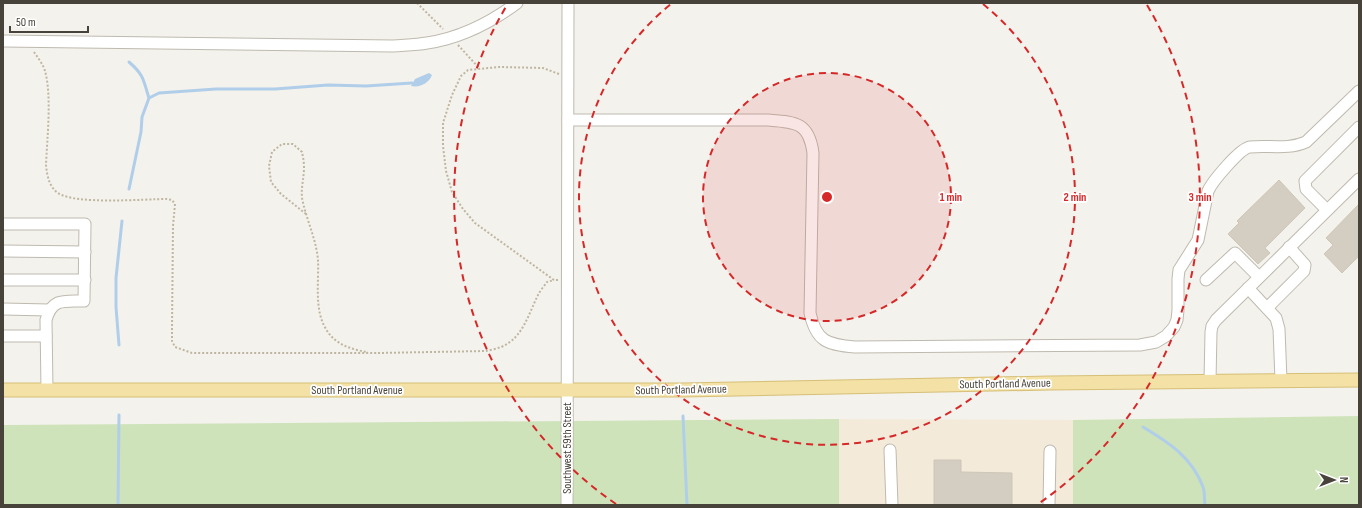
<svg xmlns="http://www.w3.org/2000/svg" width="1362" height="508" font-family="'Sofia Sans Condensed',sans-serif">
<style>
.commercial{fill:#f3eada}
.green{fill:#cee3ba}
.water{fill:#b0cee9}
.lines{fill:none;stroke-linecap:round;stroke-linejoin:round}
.stream{stroke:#b0cee9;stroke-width:3}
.building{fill:#d4cec2;stroke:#cec6b6}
.minor-casing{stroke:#bebaaf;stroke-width:13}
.major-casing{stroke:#d6bf77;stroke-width:15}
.path{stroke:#bfb6a2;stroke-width:2;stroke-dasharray:2 2;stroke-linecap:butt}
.minor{stroke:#fff;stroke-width:11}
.major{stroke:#f3e1a6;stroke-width:13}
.ring{fill:none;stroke:#d62828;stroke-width:2;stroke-dasharray:7 5}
.labels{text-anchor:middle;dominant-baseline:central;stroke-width:3.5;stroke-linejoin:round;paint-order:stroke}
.street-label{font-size:12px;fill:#48433a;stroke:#fff}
.centre{fill:#d62828;stroke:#fff;stroke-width:2}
.ring-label{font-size:12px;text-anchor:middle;font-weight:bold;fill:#d62828;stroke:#fff;stroke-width:3.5;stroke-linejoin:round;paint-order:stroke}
</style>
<rect width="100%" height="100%" fill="#f4f2ec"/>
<polygon class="commercial" points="839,419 1073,420 1073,505 839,505"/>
<g class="green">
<polygon points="1359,416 1359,505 1073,505 1073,420"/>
<polygon points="839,419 839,505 3,505 3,425"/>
</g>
<path class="water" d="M429,73l3,2c-3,8 -12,13 -21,11l4,-7z"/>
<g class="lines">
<g class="stream">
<path d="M129,62c16,14 14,18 20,36"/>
<polyline points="129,189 141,132 142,117 149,98 159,93 216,89 275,89 328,85 366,86 412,83"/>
<polyline points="119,345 116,307 116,278 122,221"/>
<polyline points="683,416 687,505"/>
<path d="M1143,427c25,15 49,30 60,60 2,5 1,12 2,18"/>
<polyline points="118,505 119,415"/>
</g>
</g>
<g class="building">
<polygon points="1279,180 1305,208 1265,248 1270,253 1258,264 1228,234 1239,223 1237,221"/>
<polygon points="1359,204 1359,256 1342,273 1324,254 1333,245 1326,238"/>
<polygon points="934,460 961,460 961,472 1012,473 1012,505 934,505"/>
</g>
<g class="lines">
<defs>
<g id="minor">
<path d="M3,41l390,5c12,-1 23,-1 34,-3 34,-5 63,-20 90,-40"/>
<path d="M568,120h200c27,2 41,2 45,33l-3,160c6,28 17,32 45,34l285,-2 16,-3 10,-6 8,-9 3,-7 1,-10v-31l1,-9 19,-30 10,-49c4,-9 32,-43 42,-44 19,-2 38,3 56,-5l53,-51"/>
<polyline points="1327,210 1306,189 1305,181 1359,127"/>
<path d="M3,224h82l-1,77c-20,0 -32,-3 -38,19l1,70"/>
<polyline points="3,251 85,252"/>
<polyline points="3,280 85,280"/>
<polyline points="1206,280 1235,253 1259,277"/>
<polyline points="1248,288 1276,318 1279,329 1281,380"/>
<polyline points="1267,308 1304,271 1305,265 1289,247"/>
<polyline points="3,309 49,310"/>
<polyline points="3,336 46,336"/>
<polyline points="1210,381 1211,332 1212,326 1216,320 1359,179"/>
<polyline points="890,450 892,505"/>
<polyline points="567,505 568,3"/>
<polyline points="1049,505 1050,451"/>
</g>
<polyline id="major" points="3,390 682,390 1050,383 1359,380"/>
</defs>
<use href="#minor" class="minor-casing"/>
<use href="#major" class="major-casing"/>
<g class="path">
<polyline points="417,3 443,29"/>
<polyline points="458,45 479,68"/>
<path d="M34,52c4,6 9,12 11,19 7,25 2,68 1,94 1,10 3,22 12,28 17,12 87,6 109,6l5,1 3,4 -2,22 -1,103v12l3,6 17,6h186"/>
<path d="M306,214l-25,-20 -10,-12 -2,-16 3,-14 10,-8h11l9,8c1,5 2,10 2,15 0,11 -3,20 -2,31 4,21 14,40 16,62 1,22 -4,50 8,69 8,15 26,21 42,23"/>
<polyline points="558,280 554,280 475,223 463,209 452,192 446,171 443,146 443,123 452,95 461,76 468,70 499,67 543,68 559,74"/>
<path d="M378,353l108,-2c4,-1 10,-2 15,-4 22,-9 27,-32 37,-52 2,-4 6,-9 9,-13l7,-2"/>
</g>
<use href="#minor" class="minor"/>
<use href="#major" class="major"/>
</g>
<circle cx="827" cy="197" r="124" fill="#d62828" fill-opacity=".12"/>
<g class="ring">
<circle cx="827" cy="197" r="124"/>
<path d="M983 4A248 248 0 1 1 671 4"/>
<path d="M616 504A373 373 0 0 1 507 5M1147 5A373 373 0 0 1 1038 504"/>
</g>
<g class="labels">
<g class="street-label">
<text transform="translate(1005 384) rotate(-1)">South Portland Avenue</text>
<text x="357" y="390">South Portland Avenue</text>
<text transform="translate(681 390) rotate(-1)">South Portland Avenue</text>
<text transform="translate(567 448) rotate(-90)">Southwest 59th Street</text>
</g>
</g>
<circle cx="827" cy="197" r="6" class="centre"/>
<g class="ring-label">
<text x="951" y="201">1 min</text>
<text x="1075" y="201">2 min</text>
<text x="1200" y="201">3 min</text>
</g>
<rect width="1362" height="508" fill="none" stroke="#48433a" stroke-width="8"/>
<g transform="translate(1334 480) rotate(90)" stroke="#ffffff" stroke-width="3" paint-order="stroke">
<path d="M0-3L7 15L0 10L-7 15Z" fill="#48433a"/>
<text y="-6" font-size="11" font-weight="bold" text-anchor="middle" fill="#48433a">N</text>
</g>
<path d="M10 26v6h78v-6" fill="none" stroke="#48433a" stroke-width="2"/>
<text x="16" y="26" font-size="12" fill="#48433a" stroke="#ffffff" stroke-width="3" paint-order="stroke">50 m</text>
</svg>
